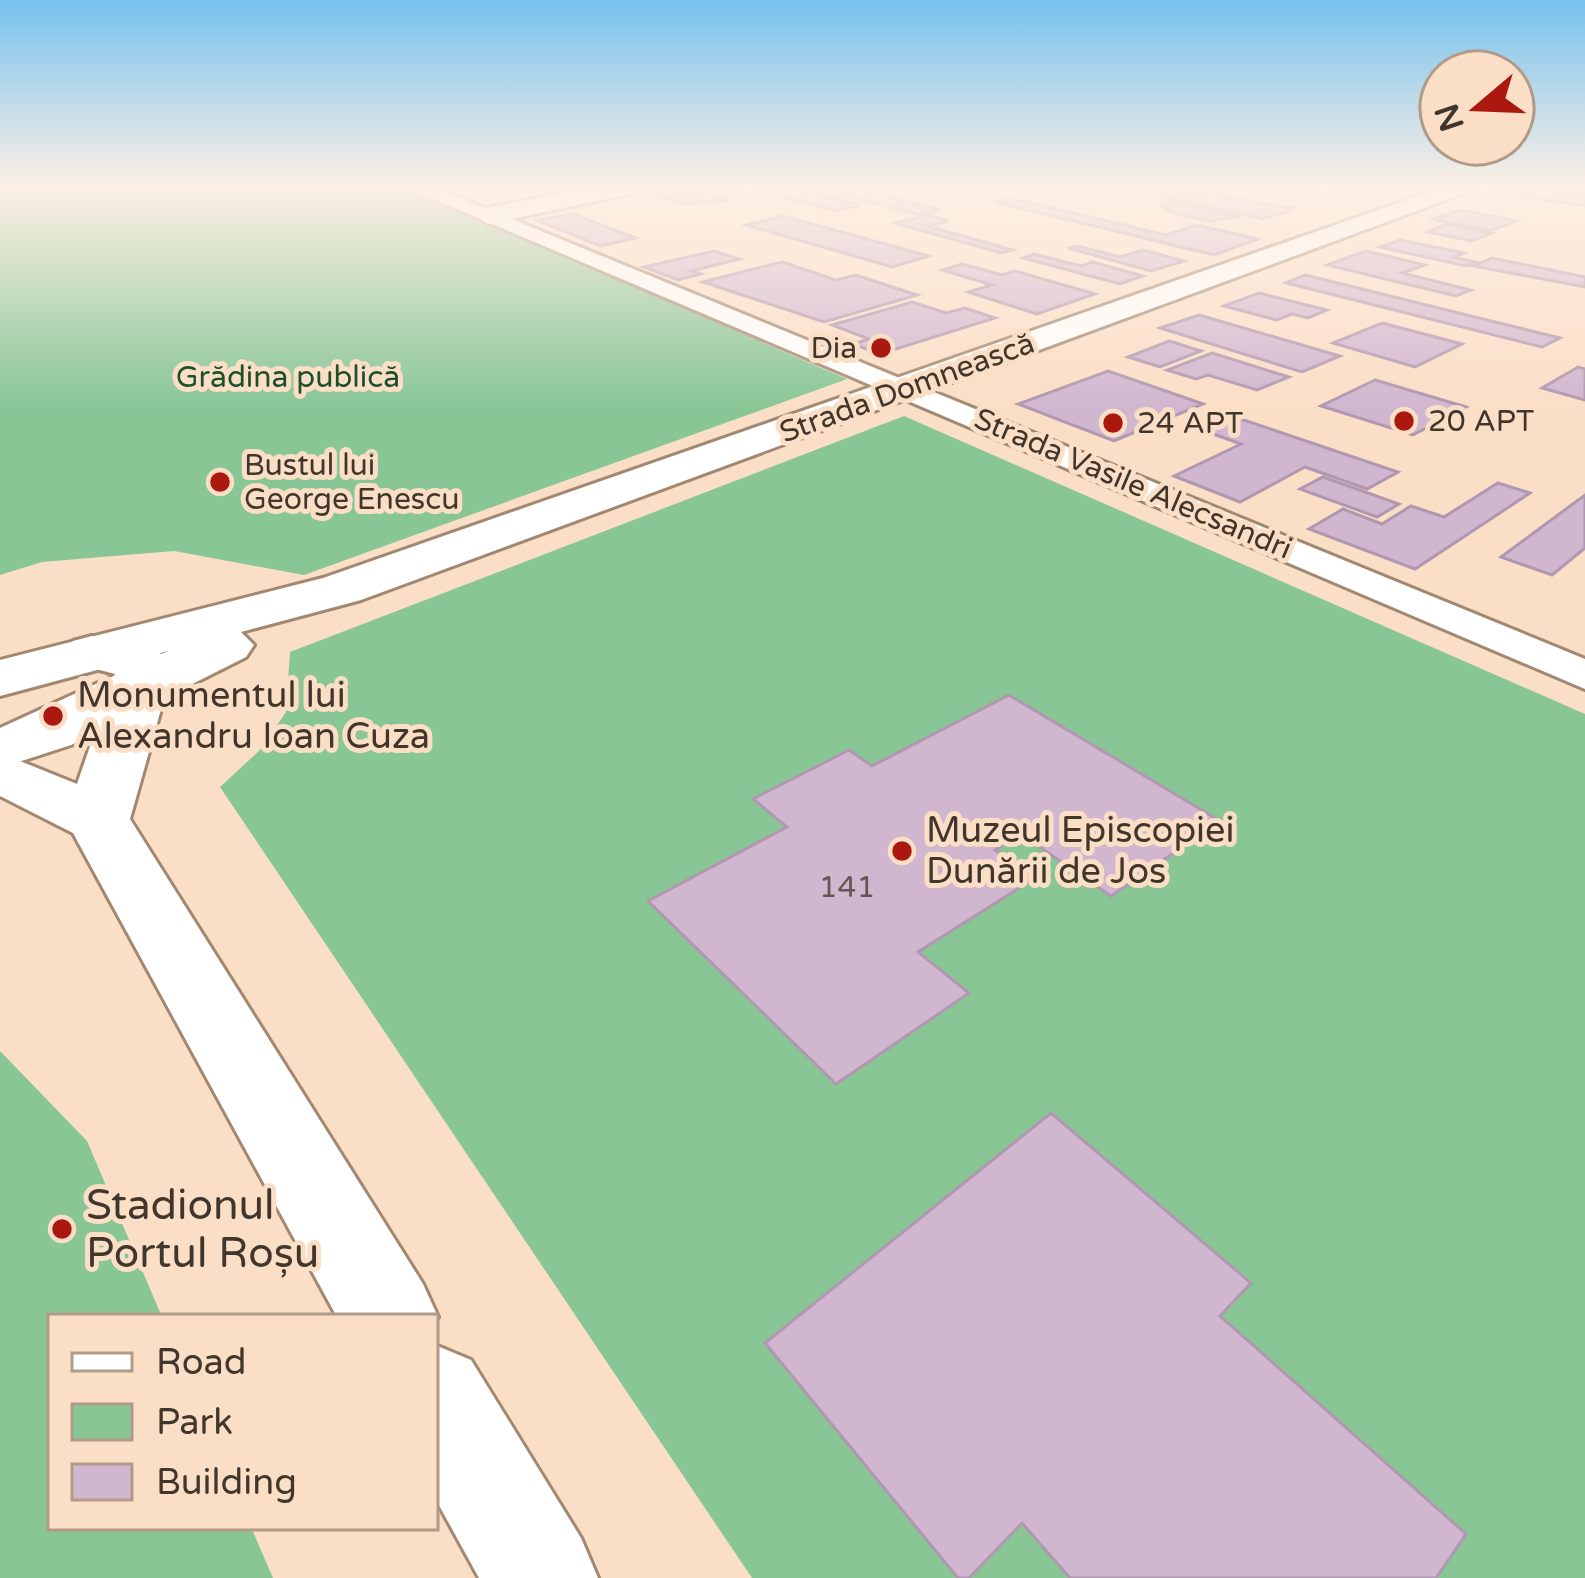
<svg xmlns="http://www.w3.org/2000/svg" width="1585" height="1578" font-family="'Varela Round',sans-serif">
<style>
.green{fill:#88c696}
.building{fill:#d1b6d0;stroke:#b197af;stroke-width:3}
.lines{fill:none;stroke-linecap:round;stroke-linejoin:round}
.minor-casing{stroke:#a28871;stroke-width:6}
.tertiary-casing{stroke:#a28871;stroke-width:6}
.secondary-casing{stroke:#a28871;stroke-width:6}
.minor{fill:#fff;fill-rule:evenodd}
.tertiary{fill:#fff;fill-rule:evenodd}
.secondary{fill:#fff;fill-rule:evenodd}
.poi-dot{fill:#aa1810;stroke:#fbdec6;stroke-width:4.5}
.labels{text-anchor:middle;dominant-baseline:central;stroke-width:10;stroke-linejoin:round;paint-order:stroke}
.far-poi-label{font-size:30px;fill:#41362c;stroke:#fbdec6;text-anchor:start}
.far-park-label{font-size:30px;fill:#1c502c;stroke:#fbdec6}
.far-street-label{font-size:30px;fill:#41362c;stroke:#fbdec6}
.number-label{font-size:30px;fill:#655655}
.poi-label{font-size:36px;fill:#41362c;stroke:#fbdec6;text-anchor:start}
.near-poi-label{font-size:42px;fill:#41362c;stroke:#fbdec6;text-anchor:start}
</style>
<rect width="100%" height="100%" fill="#fbdec6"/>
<g class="green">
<polygon points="0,186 401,186 847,379 304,575 174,551 42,562 0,575"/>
<polygon points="904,416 1585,714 1585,1578 752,1578 220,787 260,750 286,712 290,652"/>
<polygon points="0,1051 87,1141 162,1317 51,1317 51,1527 251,1527 273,1578 0,1578"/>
</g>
<g class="building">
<polygon points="741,186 786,186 861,205 837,211"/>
<polygon points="1263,186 1329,186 1298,196 1257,188"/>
<polygon points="1533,186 1585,190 1585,206 1508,194"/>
<polygon points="686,187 731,200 684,204 653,194"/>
<polygon points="856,188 941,210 921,215 836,193"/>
<polygon points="1187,188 1247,201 1295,209 1263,219 1158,196"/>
<polygon points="1010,198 1166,235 1197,225 1258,239 1214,255 995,202"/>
<polygon points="1173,202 1240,217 1207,221 1163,210 1171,208 1161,206"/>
<polygon points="1461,210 1517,221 1490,231 1433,219"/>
<polygon points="573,214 636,238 600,246 537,220"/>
<polygon points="928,215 949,221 927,226 1013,250 1001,253 895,223"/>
<polygon points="783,216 929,256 892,267 746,225"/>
<polygon points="1447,224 1492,233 1472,241 1427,232"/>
<polygon points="1400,240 1464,253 1453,257 1475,262 1466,266 1380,247"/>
<polygon points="1078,246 1120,257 1143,250 1184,261 1151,271 1068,248"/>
<polygon points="714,251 739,259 691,271 701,274 678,280 644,267"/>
<polygon points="1366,251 1425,265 1402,273 1471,290 1456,296 1327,265"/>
<polygon points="1034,254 1081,266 1092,262 1143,276 1120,284 1023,258"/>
<polygon points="1492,258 1585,277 1585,287 1473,266"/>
<polygon points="782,262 836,280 856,275 917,295 824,322 703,282"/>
<polygon points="962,264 1002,275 1015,271 1095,294 1037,314 968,292 992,285 942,270"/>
<polygon points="1305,275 1560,338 1542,347 1286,283"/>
<polygon points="1259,293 1327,310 1308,318 1292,314 1277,320 1224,306"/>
<polygon points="912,302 946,313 965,308 995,318 880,354 853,344 869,339 832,325"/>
<polygon points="1199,315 1340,356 1302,372 1160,328"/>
<polygon points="1382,323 1462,344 1415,367 1333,343"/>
<polygon points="1169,341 1201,351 1160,367 1128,357"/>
<polygon points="1212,353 1289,377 1257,390 1208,375 1196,379 1167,370"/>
<polygon points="1578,367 1585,369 1585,400 1542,388"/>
<polygon points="1108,371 1203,404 1114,441 1018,404"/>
<polygon points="1375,380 1466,407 1413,435 1321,406"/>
<polygon points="1235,417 1398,472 1367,489 1305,467 1240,502 1174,476 1241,444 1205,431"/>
<polygon points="1323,477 1399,504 1377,517 1300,489"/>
<polygon points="1498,483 1530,493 1415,569 1309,529 1343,509 1382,524 1411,506 1444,517"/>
<polygon points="1585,495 1585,548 1552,575 1501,557"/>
<polygon points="1009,695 1220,821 1111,896 1021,834 995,850 1035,878 918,952 969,993 836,1084 648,901 787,827 753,799 849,750 872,766"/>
<polygon points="1051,1113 1251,1283 1220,1316 1466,1534 1436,1578 1070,1578 1022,1523 969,1578 958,1578 765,1343"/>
</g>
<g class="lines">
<defs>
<polygon id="minor" points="403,186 431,186 1585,659 1585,689"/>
<g id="tertiary">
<polygon points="596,186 645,186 633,193 488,224 475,216 488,208"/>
<polygon points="92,636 158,649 171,674 130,819 423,1284 438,1317 435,1323 435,1317 337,1317 73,833 0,796 0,753 77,784 115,674 73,663 65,652 73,641"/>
<polygon points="435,1345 471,1360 581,1538 598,1578 479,1578 435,1498"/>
</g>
<polygon id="secondary" points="1447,186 1484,186 361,600 241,632 254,645 246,657 71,745 0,768 0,728 168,651 0,696 0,660 323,578"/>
</defs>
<use href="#minor" class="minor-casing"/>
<use href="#tertiary" class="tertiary-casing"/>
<use href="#secondary" class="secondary-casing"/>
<use href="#minor" class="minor"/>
<use href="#tertiary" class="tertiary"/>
<use href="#secondary" class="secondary"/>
</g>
<linearGradient id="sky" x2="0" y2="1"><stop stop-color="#77c2ee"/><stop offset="0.46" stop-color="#fdf0e5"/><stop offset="1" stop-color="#fdf0e5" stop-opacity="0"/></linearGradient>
<rect width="1585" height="407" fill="url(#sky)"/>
<g class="poi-dot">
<circle cx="881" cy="348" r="12"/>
<circle cx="1404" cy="421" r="12"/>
<circle cx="1113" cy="423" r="12"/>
<circle cx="220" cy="482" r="12"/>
<circle cx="53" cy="716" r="12"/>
<circle cx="902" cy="851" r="12"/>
<circle cx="62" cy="1229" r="12"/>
</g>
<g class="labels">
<g class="far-poi-label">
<text x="857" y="348" text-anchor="end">Dia</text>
<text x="1428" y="421">20 APT</text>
<text x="1137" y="423">24 APT</text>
<text x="244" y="465">Bustul lui<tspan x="244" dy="34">George Enescu</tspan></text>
</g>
<g class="far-park-label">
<text x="288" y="377">Grădina publică</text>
</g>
<g class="far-street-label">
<text transform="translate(907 388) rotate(-20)">Strada Domnească</text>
<text transform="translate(1133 484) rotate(23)">Strada Vasile Alecsandri</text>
</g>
<g class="number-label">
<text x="847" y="887">141</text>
</g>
<g class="poi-label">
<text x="77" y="695">Monumentul lui<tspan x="77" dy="41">Alexandru Ioan Cuza</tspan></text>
<text x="926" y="830">Muzeul Episcopiei<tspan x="926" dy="41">Dunării de Jos</tspan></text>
</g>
<g class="near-poi-label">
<text x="86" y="1205">Stadionul<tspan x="86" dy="48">Portul Roșu</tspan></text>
</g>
</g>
<rect x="48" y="1314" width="390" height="216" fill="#fbdec6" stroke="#b19b88" stroke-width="3"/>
<rect x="72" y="1353" width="60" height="18" fill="#ffffff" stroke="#b19b88" stroke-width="3"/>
<text x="156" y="1374" font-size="36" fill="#41362c">Road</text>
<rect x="72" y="1404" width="60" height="36" fill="#88c696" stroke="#b19b88" stroke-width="3"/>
<text x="156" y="1434" font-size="36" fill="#41362c">Park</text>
<rect x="72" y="1464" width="60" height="36" fill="#d1b6d0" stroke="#b19b88" stroke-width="3"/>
<text x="156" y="1494" font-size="36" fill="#41362c">Building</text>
<g transform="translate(1477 108) rotate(251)"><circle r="57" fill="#fbdec6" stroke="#b19b88" stroke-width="3"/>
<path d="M0-9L21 45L0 30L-21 45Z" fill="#aa1810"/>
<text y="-18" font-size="33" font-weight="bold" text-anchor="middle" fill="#41362c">N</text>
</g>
</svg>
